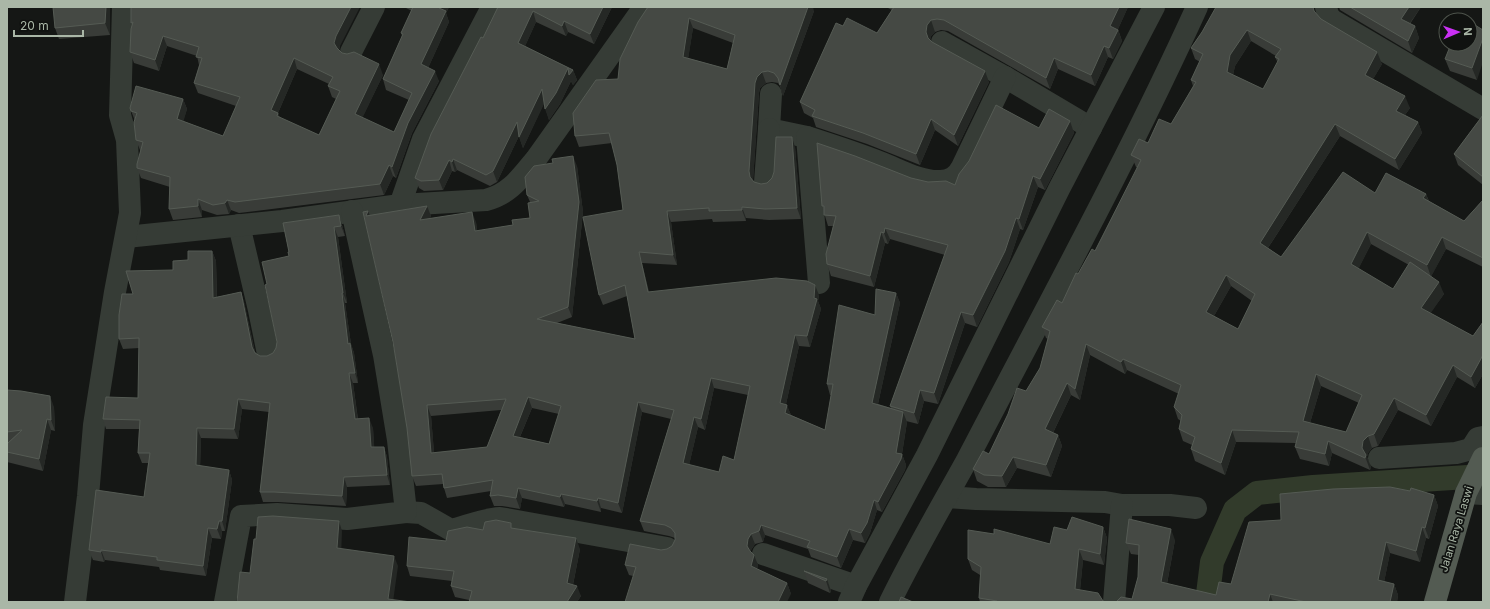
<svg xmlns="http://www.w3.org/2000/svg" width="1490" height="609" font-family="Inter,sans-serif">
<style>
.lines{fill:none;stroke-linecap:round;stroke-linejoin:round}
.canal{stroke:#323b2b;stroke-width:24}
.minor{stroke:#363c36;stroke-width:22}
.primary{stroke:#535b52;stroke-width:22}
.wall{fill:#393c38;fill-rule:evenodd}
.shaded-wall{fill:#252825}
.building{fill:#454944;stroke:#555b54;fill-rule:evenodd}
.labels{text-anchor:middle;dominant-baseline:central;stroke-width:3.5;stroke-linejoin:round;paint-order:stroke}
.street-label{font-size:11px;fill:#aab7a7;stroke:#101210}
</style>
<rect width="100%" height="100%" fill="#151715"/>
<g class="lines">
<polyline class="canal" points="1207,602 1212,562 1235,510 1257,493 1313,487 1483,476"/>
<g class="minor">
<polyline points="1326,7 1328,15 1332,20 1483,109"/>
<polyline points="942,42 1005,77 1091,128"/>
<polyline points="351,52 374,7"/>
<polyline points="771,94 769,129 807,137"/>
<polyline points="765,182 769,129"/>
<path d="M400,205l86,-5c24,-6 35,-23 50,-41l108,-152"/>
<polyline points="239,225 259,310 268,354"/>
<polyline points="126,237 282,221 400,205 423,139 492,7"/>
<path d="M819,283l-12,-146c25,8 50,16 75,26 18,7 39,19 58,18 11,0 17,-5 22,-14l43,-90"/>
<polyline points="1379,458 1456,453 1471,449 1478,438 1483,437"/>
<polyline points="1466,493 1483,494"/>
<polyline points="947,497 976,499 1105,502 1122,505 1170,505 1196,508"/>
<path d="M406,512l15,1 30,17c16,-4 32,-11 49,-12l167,30"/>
<polyline points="763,554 856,586"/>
<polyline points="75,602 88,496 94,425 115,292 130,213 127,140 120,115 123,7"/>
<polyline points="225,602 241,516 277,514 347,519 406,512 398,440 384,355 352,211"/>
<polyline points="849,602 856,586 927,455 1059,189 1154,7"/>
<path d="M890,602c24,-49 51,-95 77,-142 78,-150 160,-299 230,-453"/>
<polyline points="1114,602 1122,505"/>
</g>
<polyline class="primary" points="1435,602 1466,493 1483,458"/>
</g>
<g class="wall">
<polygon points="110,7 110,35 59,39 55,28"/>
<path d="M131,7l209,39 -1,4 3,3 41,22 -21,43 32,14 15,-32 -23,-10 -3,-11 19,-43 -1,-3 11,-22 -8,-4h45l-3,6 3,9 -21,46 11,13 -27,52 -16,45 -3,-2 -9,19 -145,18 -8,-3 -2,4 -12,1 -15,-5v7l-29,3 -4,-11 1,-22 -29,-9 -4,-10 4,-17 -1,-1 -4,-10 -1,-19 -5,-13 53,-9 4,10 -4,12 40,15 13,-30 -38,-13 -4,-10 5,-18 -2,-9 -30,-10 -8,25 -25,-8 -4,-11 2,-27 -1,-2zM297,69l32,15 -1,2 4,11 4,2 -17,36 -39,-17 -2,-5z"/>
<polygon points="498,7 612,7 594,44 568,32 566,36 536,22 525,46 573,70 577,80 573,85 571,81 560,104 549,120 544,103 523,148 519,136 497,182 490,186 457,170 455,172 452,171 443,190 424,191 419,188 415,178"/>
<path d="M648,7l166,4 -31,85 -3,-10 -2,-3 -6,-1 -6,1 -6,5 -1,5 -6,87 1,2 7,2 6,-1 5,-5 23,-31 6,72 -32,1 -23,-2v3l-33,1 -1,-3 -41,3 6,43 -35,-2 7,29 170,3 -1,6 3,8 -11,38 -11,-1 -13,58 5,11 34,15 6,-35h-1l-3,-11 48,-69 21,-22 4,10 -22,101 13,4 -1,-2 55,-151 -55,-16 -2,5 -3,-1 -11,44 -43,-11 -4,-12 6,-38h-5l-6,-20 89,-28 17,4 27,3 84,-57 31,-7 4,12 -29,57 -7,-3 -15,43 -3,-1 -11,33 -32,65 -12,-4 -27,81 -14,-3 -6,23 -12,-3 1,1 -5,32 4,11 -1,5 -23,42 -5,-2 -7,23 -5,10 -12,-3 -12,28 -30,-11 -3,-8 -43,-14 -2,7 -8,2 -4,6v3l7,12 -1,4 30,14 4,11 -158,-18 -4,-1 -4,-10 36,-15 6,-1 5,-3 3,-6v-2l-6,-2 -25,-5 -4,-10 31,-102 -29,-7 -20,101 -21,-5v4l-36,-8 -1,3 -42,-9 -2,11 -18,-3h-8l-4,-10 1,-5 -44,7 -3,-10 -1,-4 -27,2 -4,-10 -5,-48 -14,-86 -25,-131 2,4 57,-9 4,10 -1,2 46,4 1,9 36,-6 17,-7v-16l-3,-7 50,-29 6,46 -11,105 -15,6 78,16 -8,-43 -24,9 -4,-10 24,-85 -6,-45 -5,-22 -33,4 -4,-11 43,-57zM693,28l40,15 -6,26 -39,-11zM714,388l34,7 -14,65 -15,12 -30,-7 9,-38 7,3zM532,408l27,6 -10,30 -29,-7zM501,410l-14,37 -53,6 -3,-37z"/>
<polygon points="886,7 1128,7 1118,29 1122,41 1113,59 1108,57 1095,86 1058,69 1050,89 948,31 941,30 935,32 931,36 930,40 932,42 989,82 958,146 935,130 920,165 867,144 816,127 813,118 804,113 800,102 843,26 877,33 892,10"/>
<polygon points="1339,7 1421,7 1410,24 1415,26 1419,38 1412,53 1340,10"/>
<path d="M1314,10l1,2 6,7 61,45 -9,15 37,29 -5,7 13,7 4,11 -23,37 -59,-34 -72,112 13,9 94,-64 51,1 3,7 35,20 19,-21v67l-37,-18 -15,27 13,18 -14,19 43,23 10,-14v52l-8,14 -18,-11 -26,49 -33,-16 -20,36 -6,2 -4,5 -1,4 4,10 -1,3 -38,-17 -3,13 -29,-7 -5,-12 1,-4 -60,-1 -11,33 -30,-14 -4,-12 1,-4 -9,-4 -4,-12 2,-8 -3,-2 -4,-12 5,-13 -52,-24 -2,4 -35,-19 -10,45 -9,-5 -18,38 5,2 4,11 -11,31 -34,-9 -11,19h-18l-11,-6 -4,-12 16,-15 37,-63 14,-23 8,-29 -2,-1 -4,-11 20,-24 16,-29 17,-23 43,-83 -2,-1 -5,-12 40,-31 22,-38 -2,-6 9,-18 -5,-3 -4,-11 11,-16zM1251,41l25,15 -1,1 3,6 -15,26 -30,-14 2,-9zM1371,244l38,21 -16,24 -35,-20zM1231,286l21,15 -14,28 -24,-13zM1321,386l38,17 -13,29 -36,-9z"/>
<polygon points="1470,44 1477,80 1450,71 1445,59"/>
<polygon points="1483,115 1483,185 1458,165 1454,154"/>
<polygon points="283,223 342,225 345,236 338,237 347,303 345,303 351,344 354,353 358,383 353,383 358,419 373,428 374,447 384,447 387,457 390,485 347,487 346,506 278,502 263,502 260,492 269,412 242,409 238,439 201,438 200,466 229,470 232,480 225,531 222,531 221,539 212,538 206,576 160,570 159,567 105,560 104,562 93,560 89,550 144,497 148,463 142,463 138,453 139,429 106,429 103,419 138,398 139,348 123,349 119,339 133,294 173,270 212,251 216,261 217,297 241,292 244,302 255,352 260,356 267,356 273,353 276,348 277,342 267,284 289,256 289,252"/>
<polygon points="7,390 54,407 55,431 51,430 43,471 7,462"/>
<polygon points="1434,495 1438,506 1429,539 1426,538 1420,562 1390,553 1384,582 1394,584 1398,595 1397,602 1116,602 1132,599 1138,577 1139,555 1131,554 1126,543 1175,540 1167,584 1216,595 1231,584 1281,520"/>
<polygon points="1103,527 1107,538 1104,565 1083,560 1080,590 1106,602 980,602 979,598 980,575 972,570 968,559 1050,544 1067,530"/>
<polygon points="513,528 580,549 573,585 581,596 577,602 469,602 469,600 455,597 451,586 452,581 410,576 407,566 446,541 483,530"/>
<polygon points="804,571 827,579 831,591 830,593 808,583"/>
</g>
<g class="shaded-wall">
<polygon points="106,7 110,7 110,35 105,23"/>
<polygon points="351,7 360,7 340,46 338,54 334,43 336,36"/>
<polygon points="440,7 449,7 446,13 449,22 425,75 421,64"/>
<polygon points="603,7 612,7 594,44 590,34"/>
<polygon points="808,7 813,7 814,11 783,96 780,85"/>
<polygon points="1119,7 1128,7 1115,36 1118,30 1122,41 1113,59 1109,48 1110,26"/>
<polygon points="1409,7 1421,7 1405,30 1401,19"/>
<polygon points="533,11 536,22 522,53 518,43"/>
<polygon points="689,18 693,28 687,67 683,57"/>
<polygon points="931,20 935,32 931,36 930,43 926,32 927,25"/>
<polygon points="564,21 568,32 566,36 562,26"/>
<polygon points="1415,26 1419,38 1412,53 1408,41"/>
<polygon points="1247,30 1251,41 1235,66 1231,84 1227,72 1230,55"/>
<polygon points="163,36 167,46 159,71 155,60"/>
<polygon points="1483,38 1483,62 1477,80 1472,68"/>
<polygon points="1104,46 1108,57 1095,86 1091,75"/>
<polygon points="1377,52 1382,64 1369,86 1365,75"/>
<polygon points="294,58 297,69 278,113 282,124 271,110"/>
<polygon points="1054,58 1058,69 1050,89 1046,78"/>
<polygon points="379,64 383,75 359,125 355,114"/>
<polygon points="568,68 573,70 577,80 573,85 571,81 560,104 549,120 545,109"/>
<polygon points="435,71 439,81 412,133 396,178 392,167 408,123"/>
<polygon points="985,71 989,82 958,146 954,135"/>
<polygon points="762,72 766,83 760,88 759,93 753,181 750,177 749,171 755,83 757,77"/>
<polygon points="542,89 546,100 523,148 519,137"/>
<polygon points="1405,96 1410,108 1400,122 1396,111"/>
<polygon points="183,99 187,109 181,130 177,119"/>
<polygon points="931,119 935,130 920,165 916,154"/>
<polygon points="1070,121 1074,133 1045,190 1040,179"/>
<polygon points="517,122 521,132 497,182 493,171"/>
<polygon points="1418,122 1422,133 1399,170 1395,159"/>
<polygon points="1335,124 1340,136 1264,254 1260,243"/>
<polygon points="792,137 795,147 801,219 797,208"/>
<polygon points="573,156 577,166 583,212 572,317 568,307"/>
<polygon points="453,159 457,170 455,172 452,162"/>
<polygon points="449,160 452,171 443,190 439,180"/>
<polygon points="389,165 393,176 384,195 380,184"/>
<polygon points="1033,176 1038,187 1023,230 1019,219"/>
<polygon points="1426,194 1430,206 1423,198"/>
<polygon points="198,199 202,210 202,217 198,206"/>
<polygon points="227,200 231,210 229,214 225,203"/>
<polygon points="427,206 431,216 424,230 420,220"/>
<polygon points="742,207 746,218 746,221 742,210"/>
<polygon points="368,211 372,221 366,216"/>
<polygon points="667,211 671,222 677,265 673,255"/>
<polygon points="472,212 476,222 478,242 475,231"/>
<polygon points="339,215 342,225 345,236 341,226"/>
<polygon points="1016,218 1020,229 1009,262 977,327 973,315"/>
<polygon points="334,227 338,237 347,303 343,293"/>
<polygon points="885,228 890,239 888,244 884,233"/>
<polygon points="881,232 885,243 874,287 870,276"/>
<polygon points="1367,232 1371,244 1355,276 1351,264"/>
<polygon points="1442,237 1446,249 1431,277 1427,265"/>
<polygon points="212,251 216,261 217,308 213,298"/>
<polygon points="639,252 642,263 651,303 648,292"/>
<polygon points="1226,275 1231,286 1210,323 1206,312"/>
<polygon points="1439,282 1444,294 1426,320 1421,308"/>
<polygon points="815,285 819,295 818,301 821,309 810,347 807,336 814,298"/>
<polygon points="241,292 244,302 256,357 252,347"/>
<polygon points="342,293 345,303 351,344 354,353 358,383 355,373 348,344"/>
<polygon points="896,293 900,303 876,413 872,403"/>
<polygon points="961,312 965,323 938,404 934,393"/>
<polygon points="795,335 799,346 784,413 780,403"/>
<polygon points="1086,344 1090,355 1080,400 1075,389"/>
<polygon points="1483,355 1483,374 1475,388 1471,377"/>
<polygon points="1123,359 1127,370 1125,374 1121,362"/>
<polygon points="1453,365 1457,377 1431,426 1426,415"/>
<polygon points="349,373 353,383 359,429 355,419"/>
<polygon points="1316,374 1321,386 1307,433 1303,421"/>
<polygon points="711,378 714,388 705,430 701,419"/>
<polygon points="1067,383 1071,395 1049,441 1045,429"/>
<polygon points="920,390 924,401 918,424 914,413"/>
<polygon points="50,396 54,407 55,431 51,420"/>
<polygon points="528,397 532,408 516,446 513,436"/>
<polygon points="1394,398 1398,410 1378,446 1374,434"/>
<polygon points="238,399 242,409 238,439 234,429"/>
<polygon points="638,402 642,412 622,513 618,503"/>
<polygon points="427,405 431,416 435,463 431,453"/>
<polygon points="787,405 791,415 785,413"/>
<polygon points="903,412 907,422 901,460 902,454 906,465 905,470 882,512 878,502 896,453"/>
<polygon points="694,417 698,427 687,474 683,463"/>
<polygon points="369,418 373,428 375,457 371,447"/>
<polygon points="47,419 51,430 43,471 39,459"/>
<polygon points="197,428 201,438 200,475 196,465"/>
<polygon points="1232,430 1236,442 1225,475 1221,463"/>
<polygon points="1058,435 1062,446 1051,477 1046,465"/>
<polygon points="1368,436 1372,448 1368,453 1367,457 1371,467 1370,470 1362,448 1363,441"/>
<polygon points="1328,441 1332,453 1329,466 1325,454"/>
<polygon points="384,447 387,457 390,485 387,475"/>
<polygon points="1013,457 1017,468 1006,487 1002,476"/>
<polygon points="229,470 232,480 225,531 222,521"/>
<polygon points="344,477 347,487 346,506 342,496"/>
<polygon points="518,488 522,498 520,509 516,498"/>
<polygon points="561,494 565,504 564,507 560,497"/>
<polygon points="1434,495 1438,506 1429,539 1425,528"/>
<polygon points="598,498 601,508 601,512 597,501"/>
<polygon points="874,500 877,510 870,533 865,543 861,533"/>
<polygon points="219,521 222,531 221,539 217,529"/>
<polygon points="339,521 342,531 341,558 337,548"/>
<polygon points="761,525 765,535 763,542 759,531"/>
<polygon points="1103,527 1107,538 1104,565 1100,554"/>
<polygon points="1422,527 1426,538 1420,562 1416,551"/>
<polygon points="208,528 212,538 206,576 203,566"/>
<polygon points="849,529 853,540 841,568 837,557"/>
<polygon points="1171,529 1175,540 1165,594 1161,582"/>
<polygon points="751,534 755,544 751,550 751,557 747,546 748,539"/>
<polygon points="576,538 580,549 571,594 567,583"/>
<polygon points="1386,542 1390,553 1382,592 1378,580"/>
<polygon points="1079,549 1083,560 1079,600 1075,589"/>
<polygon points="101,550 105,560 104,562 101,552"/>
<polygon points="754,555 758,565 755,577 751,566"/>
<polygon points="394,556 398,566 393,602 388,599"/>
<polygon points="827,579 831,591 830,593 826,581"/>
<polygon points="787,583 791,594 787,602 778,602"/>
<polygon points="1394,584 1398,595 1397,602 1390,602"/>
<polygon points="577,586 581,596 577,602 567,602"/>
<polygon points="1270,594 1273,602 1268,602"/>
</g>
<g class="building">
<polygon points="53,7 106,7 105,23 55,28"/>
<path d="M131,7h220l-15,29 -2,7 3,5 5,5 5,1 7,-2 25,12 -24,50 39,18 18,-39 -29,-14 20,-45 -2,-1 12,-26h27l-1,1 7,3 -25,53 14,7 -27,52 -16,44 -3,-2 -9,19 -145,18 -8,-2 -2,3 -12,2 -15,-6v7l-29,3 1,-32 -33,-9v-4l6,-22 -7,-2 -2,-18 3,-9 -6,-2 -1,-3 6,-22 47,13 -6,20 46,17 17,-39 -46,-14 8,-25 -6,-1 3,-10 -36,-11 -8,24 -25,-8 1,-23 2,-7 -2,1zM294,58l39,19 -5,9 12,5 -21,44 -42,-19 1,-3 -7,-3z"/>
<polygon points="498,7 603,7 590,34 564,21 562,26 533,11 518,43 573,70 569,75 568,68 556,93 545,109 542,89 519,137 517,122 493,171 486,175 453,159 452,162 449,160 439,180 421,181 415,178 431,134 481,37 483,38"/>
<path d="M648,7h160l-28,78 -2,-7 -4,-5 -6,-2 -6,1 -5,5 -2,6 -6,88 1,6 4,5 7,2 6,-1 5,-5 2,-6 2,-35h16l5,71 -32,1 -23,-2v3l-33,1v-3l-42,3 6,44 -34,-3 9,40 128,-14 31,3 8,4 -1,13 3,1 -10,37 -12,-1 -15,68 7,2 -2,8 40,17 8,-46h-6l12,-79 36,10 1,-26 20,4 -24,110 31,9 -7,41 6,1 -1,5 -23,43 -4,-2 -7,23 -6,10 -12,-4 -12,28 -30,-10 3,-6 -49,-16 -2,6 -8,3 -3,5 -1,7 3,5 4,4 -3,11 36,17 -9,19h-153l11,-35 -11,-2 5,-21 31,6 6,-1 5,-3 3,-6v-7l-4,-5 -6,-3 -25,-4 34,-111 -36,-8 -20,101 -20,-5 -1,3 -36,-7 -1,3 -42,-9 -2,10 -18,-3 -8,1 3,-16 -49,8 -2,-14 -30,2 -5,-48 -14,-86 -30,-130 5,-1 -2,5 61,-10 -7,14 52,-8 3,19 38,-6 -1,-5 18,-2 -2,-15 11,-2 -12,-6 -2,-18 9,-11 19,-3 -1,-4 21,-3 6,46 -11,105 -31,12 98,20 -10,-54 -26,10 -16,-78 40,-7 -6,-45 -8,-32 -34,3 -2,-23 23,-33 22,-1 2,-20 18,-37zM689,18l46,17 -8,34 -44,-12zM711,378l39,8 -16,74 -11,-4 -4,16 -36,-9 11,-46 7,2zM528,397l33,9 -12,38 -36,-8zM506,399l-19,48 -56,6 -4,-48z"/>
<polygon points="894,7 1119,7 1110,26 1118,30 1109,48 1104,46 1091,75 1054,58 1046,78 944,20 937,19 931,20 927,25 926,32 928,38 932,42 985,71 954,135 931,119 916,154 863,133 812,116 815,110 800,102 836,23 843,26 847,18 877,33"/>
<path d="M1216,7h97l1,4 7,8 56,33 -12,23 40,21 -9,15 22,11 -23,37 -60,-35 -75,119 21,14 62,-85 32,21 11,-20 40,21 -3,4 41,23 19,-21v58l-41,-21 -15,28 -60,-33 -16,32 42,25 17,-27 29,20 -18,26 52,28 10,-14v33l-12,22 -18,-12 -27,50 -32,-17 -20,36 -6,2 -5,5 -1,7 4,7 -1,3 -37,-17 -3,13 -30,-7 4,-15 -67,-2 -11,33 -30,-14 4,-12 -16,-8 3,-14 -8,-8 7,-22 -58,-26 -2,3 -35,-18 -11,45 -8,-6 -22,46 13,6 -12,30 -33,-8 -11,19 -18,-1 -11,-6 10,-18 6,3 19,-40 9,-26 9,3 14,-23 10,-37 -8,-4 15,-27 5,3 14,-30 2,1 14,-25 3,2 46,-91 -10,-5 8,-16 9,4 11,-24 12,5 25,-42 -5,-2 12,-26 -12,-6 11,-16zM1247,30l34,19 -6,8 4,2 -16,30 -36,-17 3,-17zM1226,275l29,19 -17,35 -32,-17zM1316,374l46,21 -16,37 -43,-11z"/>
<polygon points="1350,7 1409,7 1401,19 1415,26 1408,41"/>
<polygon points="1462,16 1468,20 1461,20"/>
<polygon points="1470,22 1483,30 1483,38 1472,68 1445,59 1451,44 1470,44"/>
<polygon points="996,105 1039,128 1049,109 1070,121 1040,179 1033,176 1019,219 1016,218 1005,251 973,315 961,312 934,393 920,390 914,413 890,406 948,245 885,228 884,233 881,232 870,276 827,264 826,254 836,216 824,215 824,206 822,206 817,143 855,156 911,178 928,182 946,181 955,185 959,174 969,161"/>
<polygon points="1483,115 1483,177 1454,154"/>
<polygon points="339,215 341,226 334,227 343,293 342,293 348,344 350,343 355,373 349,373 355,419 369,418 371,447 384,447 387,475 344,477 342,496 274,492 260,492 270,403 238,399 234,429 197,428 196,465 229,470 222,521 219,521 217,529 208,528 203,566 157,560 157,557 101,550 101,552 89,550 96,490 144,497 150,453 138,453 140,420 103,419 106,397 138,398 139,338 119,339 119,315 122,294 133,294 126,271 173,270 173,261 188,260 188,251 212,251 213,298 241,292 252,347 255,353 260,356 267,356 273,353 276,348 277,342 265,285 267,284 262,262 289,256 288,252 289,252 283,223"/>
<polygon points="7,390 21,391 50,396 51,420 47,419 39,459 7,452 7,444 22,430 7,432"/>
<polygon points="1390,487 1410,491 1411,488 1434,495 1425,528 1422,527 1416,551 1386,542 1378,580 1394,584 1390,602 1306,602 1270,594 1268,602 1116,602 1121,597 1132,599 1138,577 1139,545 1126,543 1129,519 1171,529 1161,582 1216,595 1219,582 1231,584 1249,522 1281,520 1280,494 1333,489"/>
<polygon points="273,516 339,521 337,548 394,556 388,599 411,602 237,602 240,572 250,573 254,539 256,539 258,517"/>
<polygon points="1072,517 1103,527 1100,554 1079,549 1075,589 1098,593 1103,601 1106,602 997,602 997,601 979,598 981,567 968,559 968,530 994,534 994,529 1050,544 1054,527 1067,530"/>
<polygon points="496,520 511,523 511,528 576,538 567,583 577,586 567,602 469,602 472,591 451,586 454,571 407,566 409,537 446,541 448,531 467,527 483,530 485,522"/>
<polygon points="804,571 827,579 826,581"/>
<polygon points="901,597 913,602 899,602"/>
</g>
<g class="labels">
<g class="street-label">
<text transform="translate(1456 529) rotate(-73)">Jalan Raya Laswi</text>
</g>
</g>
<rect width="1490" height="609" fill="none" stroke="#aab7a7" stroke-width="16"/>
<g transform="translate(1458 32) rotate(88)"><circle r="19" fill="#101210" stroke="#4e544c"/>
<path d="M0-3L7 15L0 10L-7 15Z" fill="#ca30f4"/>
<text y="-6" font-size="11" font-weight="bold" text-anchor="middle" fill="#aab7a7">N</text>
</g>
<path d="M14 30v6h69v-6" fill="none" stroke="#aab7a7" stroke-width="2"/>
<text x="20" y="30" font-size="12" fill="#aab7a7" stroke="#101210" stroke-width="3" paint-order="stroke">20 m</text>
</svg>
